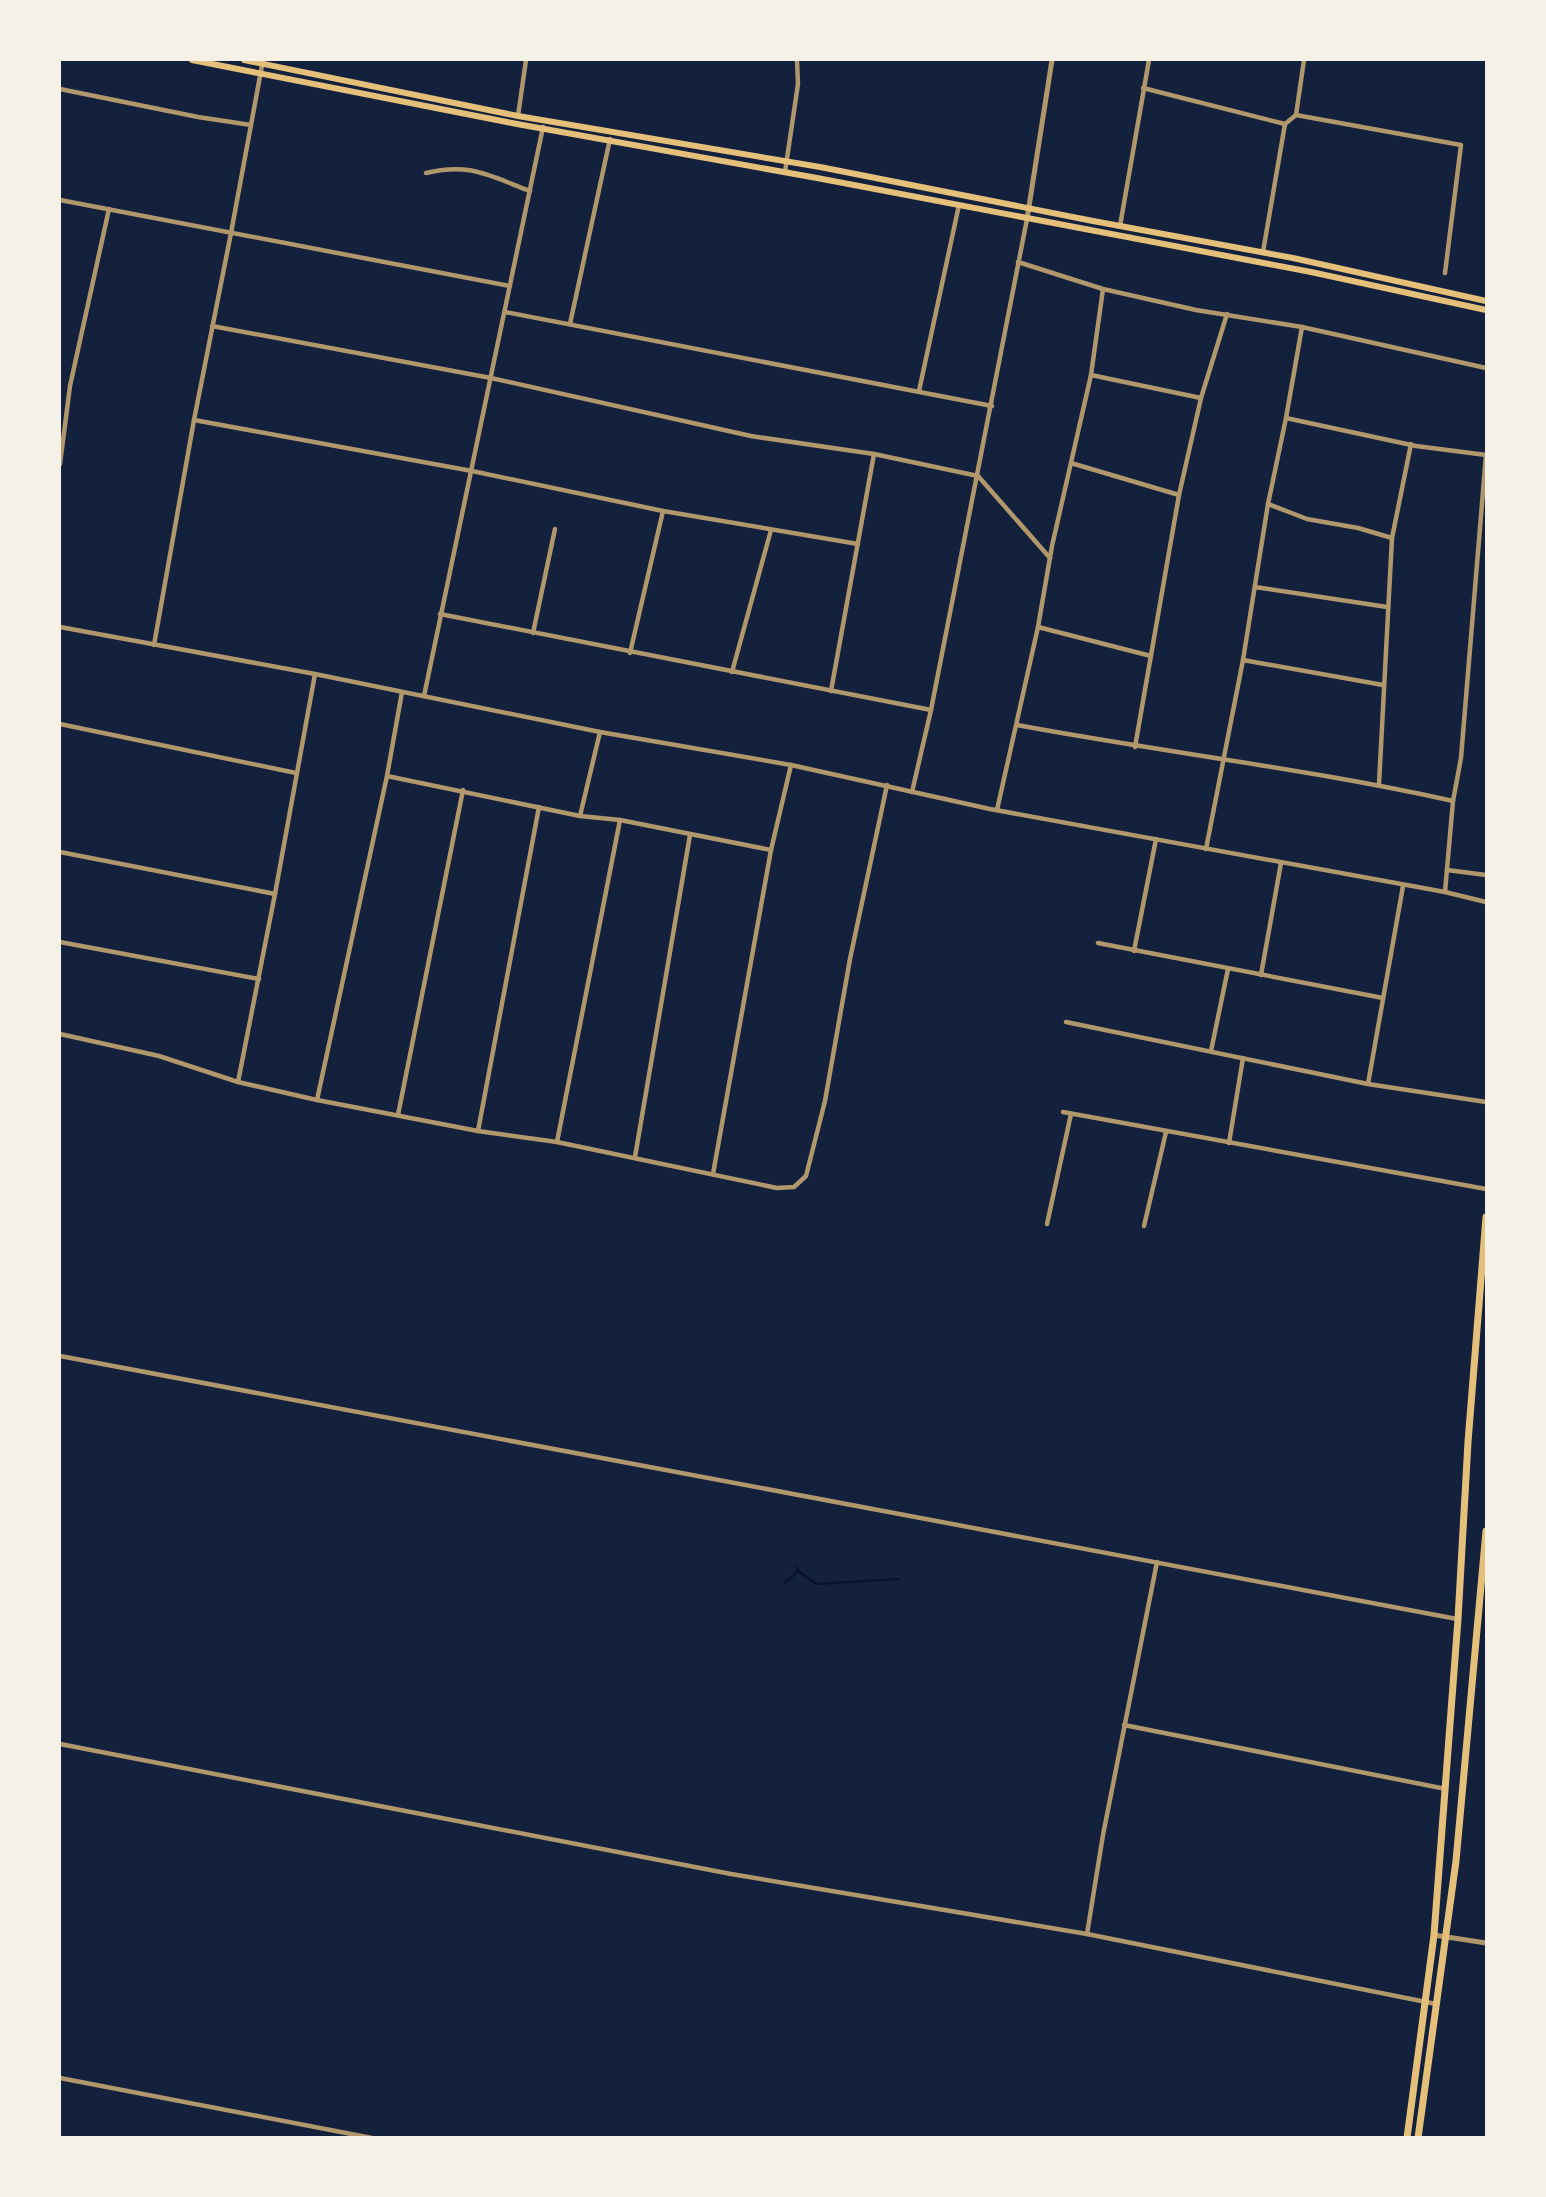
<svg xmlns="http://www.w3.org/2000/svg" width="1546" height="2197" font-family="'Roboto Condensed',sans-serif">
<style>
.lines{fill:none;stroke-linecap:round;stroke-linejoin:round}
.stream{stroke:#0b132b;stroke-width:2.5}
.minor{stroke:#b1986c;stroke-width:4.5}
.tertiary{stroke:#b1986c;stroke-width:5}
.secondary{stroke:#e5c07b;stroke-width:6}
.primary{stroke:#e5c07b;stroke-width:7}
</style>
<rect width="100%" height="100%" fill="#14213d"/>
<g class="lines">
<g class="stream">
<polyline points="797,1567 798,1571 816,1584 898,1579"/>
<polyline points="785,1583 798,1571"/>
</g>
<g class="minor">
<polyline points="1143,88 1285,124 1296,115 1461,145 1445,273"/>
<polyline points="60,89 198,117 251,125"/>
<polyline points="1296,115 1304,60"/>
<polyline points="518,116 526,60"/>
<polyline points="785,172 798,84 797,60"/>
<path d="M426,173c43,-11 64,3 104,18"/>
<polyline points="60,200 510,286"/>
<polyline points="1120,226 1149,60"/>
<polyline points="1263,252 1285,124"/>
<polyline points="1018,262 1103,289 1196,310 1302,327 1486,368"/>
<polyline points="505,312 992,406"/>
<polyline points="570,324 610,139"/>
<polyline points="212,326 491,378 751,436 874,454 978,476 1050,558"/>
<polyline points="1091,375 1201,398"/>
<polyline points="919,391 959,205"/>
<polyline points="1286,418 1416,446 1486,455"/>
<polyline points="194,420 472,471 663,511 858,544"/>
<polyline points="1071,463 1179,495"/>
<polyline points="60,464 70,386 109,209"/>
<polyline points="1268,504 1307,519 1358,528 1392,538"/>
<polyline points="1255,587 1387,607"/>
<polyline points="440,614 931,710"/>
<polyline points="60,627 315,674 600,732 791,765 990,809 1445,892 1486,902"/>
<polyline points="1038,627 1151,656"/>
<polyline points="533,633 555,529"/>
<polyline points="154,645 194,420 231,233 263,60"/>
<polyline points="630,653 663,511"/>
<polyline points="1243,660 1383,685"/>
<polyline points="732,672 771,530"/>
<polyline points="831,691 874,454"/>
<polyline points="424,696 543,127"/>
<polyline points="60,724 296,773"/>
<path d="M1017,725c145,27 292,44 436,76"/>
<polyline points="1135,747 1179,495 1201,398 1227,314"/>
<polyline points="387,776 580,816 620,820 771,850"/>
<polyline points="1379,784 1392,538 1411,444"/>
<polyline points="912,792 931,710 1027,219"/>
<polyline points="997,810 1038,627 1052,546 1091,375 1103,289"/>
<polyline points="580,816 600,732"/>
<polyline points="1206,849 1243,660 1268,504 1286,418 1302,327"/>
<polyline points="60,852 275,894"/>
<polyline points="1447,870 1486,875"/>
<polyline points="1445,892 1453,801 1461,758 1486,455"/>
<polyline points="60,942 259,979"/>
<polyline points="1098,943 1383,998"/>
<polyline points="1134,951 1156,839"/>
<polyline points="1261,975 1281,863"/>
<polyline points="1066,1022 1368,1084 1486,1102"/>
<polyline points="60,1034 159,1056 238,1082 317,1100 478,1131 557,1142 777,1188 794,1187 806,1176 825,1101 850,959 887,785"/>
<polyline points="1211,1051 1228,969"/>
<polyline points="238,1082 275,894 315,674"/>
<polyline points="1368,1084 1403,886"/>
<polyline points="317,1100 387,776 402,692"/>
<polyline points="1063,1112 1486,1189"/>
<polyline points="398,1115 463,790"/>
<polyline points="478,1131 539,807"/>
<polyline points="557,1142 620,820"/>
<polyline points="1229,1143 1243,1058"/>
<polyline points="635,1157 690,835"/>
<polyline points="713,1174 771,850 791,765"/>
<polyline points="1047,1224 1071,1114"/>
<polyline points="1144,1226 1166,1132"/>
<polyline points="60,1356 1457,1619"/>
<polyline points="1124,1725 1446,1789"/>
<polyline points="60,1744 731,1874 1087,1934 1436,2004"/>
<polyline points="1087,1934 1103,1835 1157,1562"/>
<polyline points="60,2078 372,2138"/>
</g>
<g class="tertiary">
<polyline points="1027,219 1052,60"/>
<polyline points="1434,1935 1486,1943"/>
</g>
<g class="secondary">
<polyline points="192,60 517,124 817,178 1311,272 1486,310"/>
<polyline points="244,60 518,116 820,167 1093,221 1293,258 1486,301"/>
</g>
<g class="primary">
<polyline points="1407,2138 1434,1935 1458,1619 1468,1442 1486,1217"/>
<polyline points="1418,2138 1456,1861 1486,1531"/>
</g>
</g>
<rect width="1546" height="2197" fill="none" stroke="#f6f1e7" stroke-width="122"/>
</svg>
